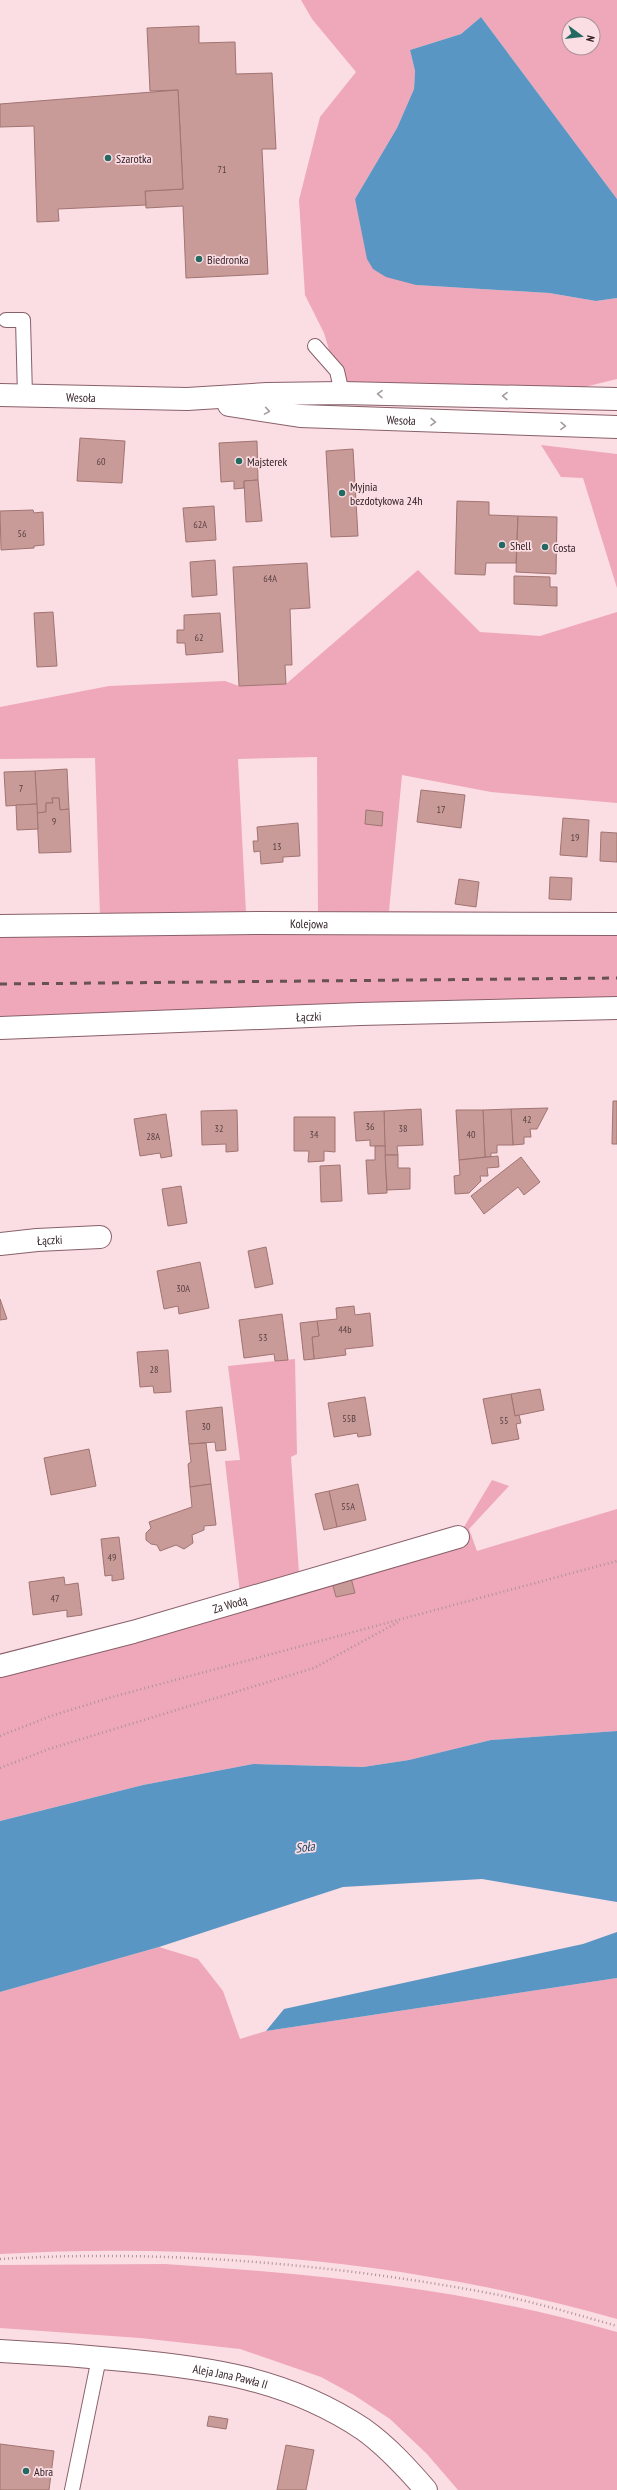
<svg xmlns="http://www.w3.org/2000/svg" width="617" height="2490" font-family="'PT Sans Narrow',sans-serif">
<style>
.green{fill:#efa8b9;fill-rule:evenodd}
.water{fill:#5a96c3}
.building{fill:#c99b98;stroke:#a07471}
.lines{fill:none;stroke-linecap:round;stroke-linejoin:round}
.service-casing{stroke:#89606a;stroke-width:16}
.minor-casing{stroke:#89606a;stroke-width:24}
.tertiary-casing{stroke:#89606a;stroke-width:24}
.primary-casing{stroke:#89606a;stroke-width:24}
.path{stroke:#ac9398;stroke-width:2.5;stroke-dasharray:1 3;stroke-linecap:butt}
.service{stroke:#fff;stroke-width:14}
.minor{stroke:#fff;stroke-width:22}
.tertiary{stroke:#fff;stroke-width:22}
.primary{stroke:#fff;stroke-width:22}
.rail{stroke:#665155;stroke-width:3;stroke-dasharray:7 7;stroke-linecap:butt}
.oneway{stroke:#a49c9d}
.poi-dot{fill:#226a61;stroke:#fbdde4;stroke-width:1.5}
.labels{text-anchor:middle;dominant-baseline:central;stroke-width:3.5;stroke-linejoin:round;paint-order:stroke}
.number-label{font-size:10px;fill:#594042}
.poi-label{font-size:12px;fill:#342226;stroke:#fbdde4;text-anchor:start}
.street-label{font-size:12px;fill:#342226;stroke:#fbdde4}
.water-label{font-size:13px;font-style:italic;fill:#1d4a6a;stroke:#fbdde4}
</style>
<rect width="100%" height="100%" fill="#fbdde4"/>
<g class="green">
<path d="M301,0h316v199l-136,-182 -20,17 -51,16 5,21 -1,18 -17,39 -42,71 6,24 55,62 133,8 47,8 21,-3v81l-73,18 -202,-4 -18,-60 -19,-38 -6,-95 21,-83 36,-45 -44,-53zM569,24h24v24h-24z"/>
<polygon points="541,445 617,454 617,588 583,478 561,477"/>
<path d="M418,570l62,62 60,4 77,-24v191l-126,-11 -89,-17 -13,136 228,2v95l-617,20v-111h100l-5,-159 -95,1v-52l109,-21 116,-5 14,5 47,-2zM317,757l1,156h-72l-8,-154z"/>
<polygon points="295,1359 297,1454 291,1457 299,1573 458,1537 492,1480 509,1486 469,1529 477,1551 617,1509 617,1731 491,1740 409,1760 363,1767 253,1764 143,1785 0,1821 0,1666 240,1593 225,1461 240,1460 228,1366"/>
<path d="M159,1947l39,12 25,32 17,48 26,-8 351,-53v341c-199,-57 -411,-77 -617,-65v-262z"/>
<path d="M165,2264c154,10 303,25 452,68v158h-159l-31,-36 -37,-35 -36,-24 -33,-18 -81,-28 -100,-11 -140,-10v-63z"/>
</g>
<g class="water">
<polygon points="481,17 617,199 617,298 596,301 549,293 416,285 386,277 373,269 367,259 355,199 397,128 414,89 415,71 410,50 461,34"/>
<polygon points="617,1731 617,1902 482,1879 343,1887 159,1947 0,1992 0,1821 143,1785 253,1764 363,1767 409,1760 491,1740"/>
<polygon points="617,1932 617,1978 266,2031 284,2009 583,1944"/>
</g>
<g class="building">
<polygon points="199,26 199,43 235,42 236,74 272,73 276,149 262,149 268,274 186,278 183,206 146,208 145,191 183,189 178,90 150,91 147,28"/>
<polygon points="178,90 183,189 145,191 146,205 58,209 59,221 37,222 34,126 0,127 0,104"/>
<polygon points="80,438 125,441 122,483 77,481"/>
<polygon points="257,441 258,480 244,481 244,488 234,489 234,481 221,482 219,443"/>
<polygon points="353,449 358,536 331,537 326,451"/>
<polygon points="258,480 262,521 246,522 244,481"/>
<polygon points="457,501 489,502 489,515 518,516 516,563 486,563 485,575 455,574"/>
<polygon points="214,506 216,540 186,542 183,508"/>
<polygon points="33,510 34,513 43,512 44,545 34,546 34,548 1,550 0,511"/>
<polygon points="518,516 557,517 556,574 516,572"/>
<polygon points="215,560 217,595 192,597 190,562"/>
<polygon points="307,563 310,608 290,609 292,665 285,665 286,684 239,686 233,567"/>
<polygon points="514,576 550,577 550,587 557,587 557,606 514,604"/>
<polygon points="53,612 57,666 37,667 34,613"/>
<polygon points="220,613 223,652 186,655 185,643 177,643 177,630 184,630 184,615"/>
<polygon points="67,769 69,809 60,810 59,798 52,798 53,803 46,803 46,812 37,813 35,771"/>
<polygon points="35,771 37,804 6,806 4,772"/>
<polygon points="421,790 465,795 461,828 417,822"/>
<polygon points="52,798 59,798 60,810 69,809 71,852 39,853 37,813 46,812 46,803 53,803"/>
<polygon points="37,804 38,829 17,830 16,805"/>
<polygon points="366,810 383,812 382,826 365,824"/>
<polygon points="563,818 589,820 587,857 560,855"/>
<polygon points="298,823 300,856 283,857 283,862 261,864 260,851 254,852 253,841 258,841 257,827"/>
<polygon points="601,832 617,833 617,862 600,861"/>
<polygon points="550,877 572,878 571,900 549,899"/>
<polygon points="459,879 479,882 476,907 455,904"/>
<polygon points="613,1101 617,1101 617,1144 612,1144"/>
<polygon points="548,1108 537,1129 530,1129 531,1137 524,1137 524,1144 513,1145 511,1109"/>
<polygon points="421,1109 423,1145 397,1146 398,1155 385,1155 384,1111"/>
<polygon points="511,1109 513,1145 497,1145 497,1153 491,1153 491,1157 485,1157 483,1110"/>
<polygon points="237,1110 238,1151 226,1152 226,1144 202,1145 201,1111"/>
<polygon points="456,1110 483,1110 485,1157 459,1160"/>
<polygon points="384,1111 385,1146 370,1146 370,1140 356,1141 354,1112"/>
<polygon points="166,1114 172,1156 161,1158 160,1153 140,1156 134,1119"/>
<polygon points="294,1117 335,1117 335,1152 324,1151 324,1161 308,1162 309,1151 294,1151"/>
<polygon points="375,1146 385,1146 387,1193 368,1194 366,1160 375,1160"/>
<polygon points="385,1155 398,1155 398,1168 410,1168 410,1189 387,1190"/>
<polygon points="498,1156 499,1167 487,1168 488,1176 480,1176 481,1181 469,1193 455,1194 454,1176 460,1175 459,1160"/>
<polygon points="521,1157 540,1182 524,1195 518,1187 484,1214 471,1196"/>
<polygon points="340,1165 342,1201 321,1202 320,1166"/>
<polygon points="181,1186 187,1223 168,1226 162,1189"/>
<polygon points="266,1247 273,1284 255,1288 248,1251"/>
<polygon points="200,1262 209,1308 179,1314 178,1306 164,1309 157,1271"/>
<polygon points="0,1299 7,1319 0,1320"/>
<polygon points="354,1306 355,1315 370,1313 373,1346 345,1349 346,1355 314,1359 312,1337 319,1336 317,1321 337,1319 336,1308"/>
<polygon points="282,1314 288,1360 275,1361 274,1354 244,1358 239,1320"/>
<polygon points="317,1321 319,1336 312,1337 314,1359 304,1360 300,1323"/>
<polygon points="168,1350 171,1392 154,1393 153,1386 140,1387 137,1352"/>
<polygon points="540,1389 544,1410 515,1416 511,1394"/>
<polygon points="511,1394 515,1416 519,1415 521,1423 516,1424 519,1439 492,1444 483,1399"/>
<polygon points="365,1397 371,1435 358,1437 357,1433 334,1437 328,1403"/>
<polygon points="222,1407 226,1450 216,1451 215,1442 189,1444 186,1411"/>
<polygon points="206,1443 211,1484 190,1487 188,1464 191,1462 189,1444"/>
<polygon points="89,1449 96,1486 51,1495 44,1458"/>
<polygon points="211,1484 216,1525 204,1526 204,1530 192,1535 193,1543 184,1549 176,1545 160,1551 157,1545 151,1544 146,1540 146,1533 151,1528 149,1522 192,1507 190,1487"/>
<polygon points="358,1484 366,1520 337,1527 329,1491"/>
<polygon points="329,1491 337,1527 324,1530 315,1494"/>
<polygon points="119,1537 124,1579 112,1581 112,1575 105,1576 101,1539"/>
<polygon points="64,1577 65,1585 78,1583 82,1615 67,1617 67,1610 33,1615 29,1582"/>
<polygon points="351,1578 355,1593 336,1597 332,1582"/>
<polygon points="209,2416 228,2419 226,2429 207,2426"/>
<polygon points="0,2444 54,2451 49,2490 0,2490"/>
<polygon points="286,2445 314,2450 306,2490 277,2490"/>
</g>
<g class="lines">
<defs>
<g id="service">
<polyline points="6,320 23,320 25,396"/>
<polyline points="315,346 337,371 342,393"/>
<polyline points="72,2490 99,2358"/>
</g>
<g id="minor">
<path id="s1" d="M0,926l258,-3 359,1"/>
<path id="s2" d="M0,1028l360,-14 257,-6"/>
<path id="s3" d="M0,1244l37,-4 63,-3"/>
<path id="s4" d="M0,1666l133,-34 325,-95"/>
</g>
<g id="tertiary">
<path id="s5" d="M0,395l187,4 80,-5 75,-1 275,6"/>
<path id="s6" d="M229,405l71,11 317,11"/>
</g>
<g id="primary">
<path id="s7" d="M0,2351c42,2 83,5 124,9 87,8 164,19 239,69 24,17 44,39 63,61"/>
</g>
</defs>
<use href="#service" class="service-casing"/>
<use href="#minor" class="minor-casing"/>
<use href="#tertiary" class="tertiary-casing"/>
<use href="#primary" class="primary-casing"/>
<g class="path">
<polyline points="0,1736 51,1716 112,1697 617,1561"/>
<polyline points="0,1768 49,1749 314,1668 400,1621"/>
<path d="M0,2259c165,-10 337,5 499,36 39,8 79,20 118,31"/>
</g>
<use href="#service" class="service"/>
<use href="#minor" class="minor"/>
<use href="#tertiary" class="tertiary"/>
<use href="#primary" class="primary"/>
<polyline class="rail" points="0,984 617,978"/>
</g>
<defs><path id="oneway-chevron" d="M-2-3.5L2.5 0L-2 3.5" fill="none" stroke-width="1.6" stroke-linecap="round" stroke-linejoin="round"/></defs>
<g class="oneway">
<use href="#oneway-chevron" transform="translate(380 394) rotate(-179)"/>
<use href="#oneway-chevron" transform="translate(505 396) rotate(-179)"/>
<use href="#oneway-chevron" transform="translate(267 411) rotate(9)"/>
<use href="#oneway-chevron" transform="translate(433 422) rotate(2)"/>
<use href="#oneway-chevron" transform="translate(563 426) rotate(2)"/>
</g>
<g class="poi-dot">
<circle cx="108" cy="158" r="4"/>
<circle cx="199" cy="259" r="4"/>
<circle cx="239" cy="461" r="4"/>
<circle cx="342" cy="493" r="4"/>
<circle cx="502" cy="545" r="4"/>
<circle cx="545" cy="547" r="4"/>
<circle cx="26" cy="2471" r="4"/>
</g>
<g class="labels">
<g class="number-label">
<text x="222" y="169">71</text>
<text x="101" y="461">60</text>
<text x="200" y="524">62A</text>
<text x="22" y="533">56</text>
<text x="270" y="578">64A</text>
<text x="199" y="637">62</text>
<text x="21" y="788">7</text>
<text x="441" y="809">17</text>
<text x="54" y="821">9</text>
<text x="575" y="837">19</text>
<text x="277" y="846">13</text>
<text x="527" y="1119">42</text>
<text x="370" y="1126">36</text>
<text x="219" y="1128">32</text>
<text x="403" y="1128">38</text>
<text x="314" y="1134">34</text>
<text x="471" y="1134">40</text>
<text x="153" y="1136">28A</text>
<text x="183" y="1288">30A</text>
<text x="345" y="1329">44b</text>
<text x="263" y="1337">53</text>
<text x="154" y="1369">28</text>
<text x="349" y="1418">55B</text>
<text x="504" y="1420">55</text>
<text x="206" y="1426">30</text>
<text x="348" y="1506">55A</text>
<text x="112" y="1557">49</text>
<text x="55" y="1598">47</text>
</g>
<g class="poi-label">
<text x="116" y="158">Szarotka</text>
<text x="207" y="259">Biedronka</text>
<text x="247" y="461">Majsterek</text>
<text x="350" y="486">Myjnia<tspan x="350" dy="14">bezdotykowa 24h</tspan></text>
<text x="510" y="545">Shell</text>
<text x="553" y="547">Costa</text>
<text x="34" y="2471">Abra</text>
</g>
<g class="street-label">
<text stroke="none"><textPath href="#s5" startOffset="81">Wesoła</textPath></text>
<text stroke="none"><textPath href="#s6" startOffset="173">Wesoła</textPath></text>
<text stroke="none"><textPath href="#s1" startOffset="309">Kolejowa</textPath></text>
<text stroke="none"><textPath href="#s2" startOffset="309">Łączki</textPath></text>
<text stroke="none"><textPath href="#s3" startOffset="50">Łączki</textPath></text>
<text stroke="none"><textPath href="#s4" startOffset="238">Za Wodą</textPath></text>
<text stroke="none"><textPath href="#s7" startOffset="232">Aleja Jana Pawła II</textPath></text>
</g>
<g class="water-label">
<text transform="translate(305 1847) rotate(-7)">Soła</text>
</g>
</g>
<g transform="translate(581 36) rotate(105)"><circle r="19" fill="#fbdde4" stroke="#ab9298"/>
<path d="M0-3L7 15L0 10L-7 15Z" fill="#226a61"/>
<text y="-6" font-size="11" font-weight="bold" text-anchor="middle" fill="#342226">N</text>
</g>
</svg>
